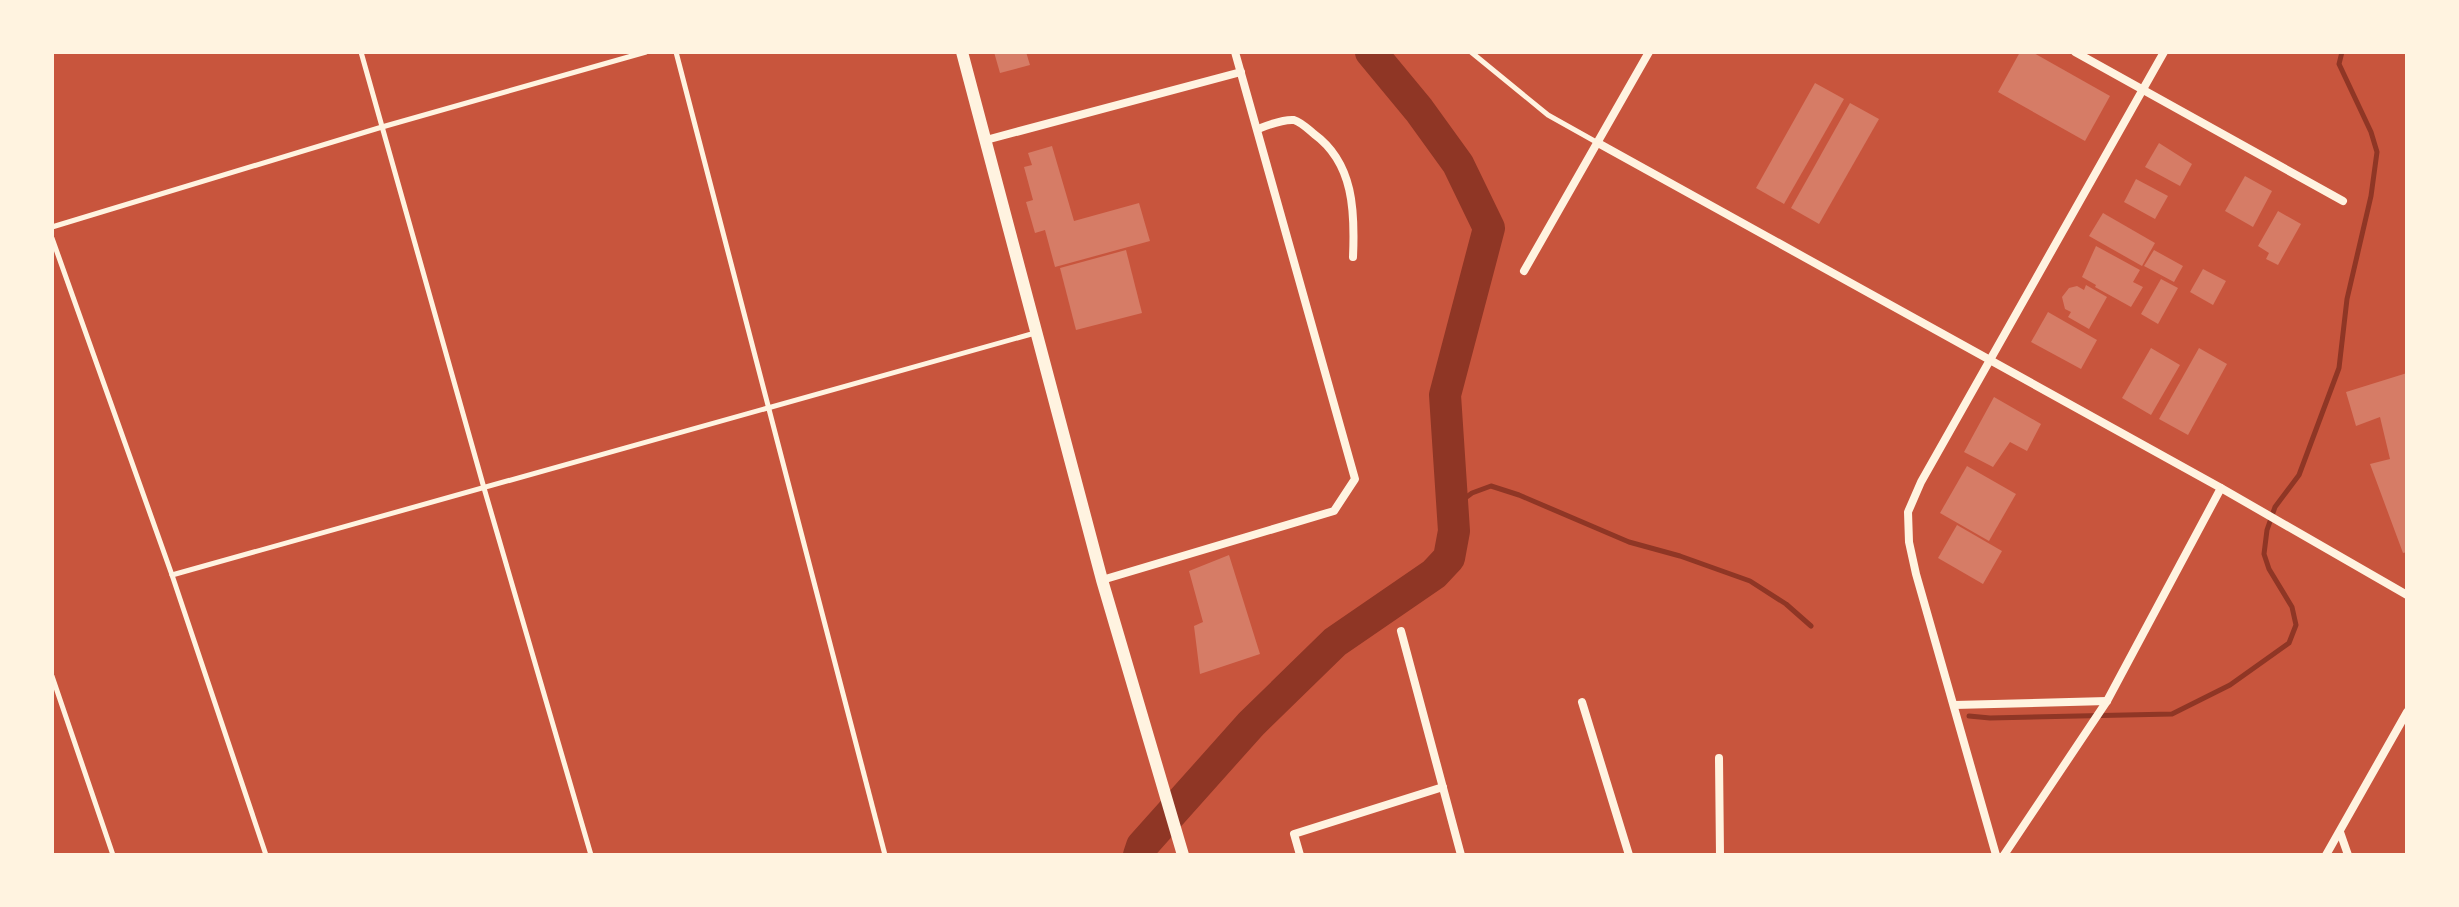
<svg xmlns="http://www.w3.org/2000/svg" width="2459" height="907" font-family="Poppins,sans-serif">
<style>
.lines{fill:none;stroke-linecap:round;stroke-linejoin:round}
.stream{stroke:#8f3625;stroke-width:5}
.river{stroke:#8f3625;stroke-width:32}
.building{fill:#d67c66}
.service{stroke:#fff3e0;stroke-width:5}
.minor{stroke:#fff3e0;stroke-width:8}
.tertiary{stroke:#fff3e0;stroke-width:12}
</style>
<rect width="100%" height="100%" fill="#c8553d"/>
<g class="lines">
<g class="stream">
<polyline points="1453,507 1472,493 1491,486 1519,495 1629,542 1680,556 1750,581 1786,604 1811,626"/>
<polyline points="1969,716 1990,718 2172,714 2230,685 2289,643 2296,625 2292,607 2269,569 2264,554 2267,530 2275,507 2299,475 2339,368 2347,299 2371,196 2377,152 2371,132 2339,64 2342,52"/>
</g>
<polyline class="river" points="1139,855 1142,846 1251,724 1335,642 1434,574 1449,558 1454,531 1445,395 1489,228 1458,164 1419,110 1371,52"/>
</g>
<g class="building">
<polygon points="994,52 1026,52 1030,65 1000,73"/>
<polygon points="2020,52 2032,52 2110,96 2085,141 1998,92"/>
<polygon points="1815,83 1844,99 1784,204 1756,188"/>
<polygon points="1850,103 1879,119 1819,224 1791,208"/>
<polygon points="2159,143 2192,164 2180,186 2145,167"/>
<polygon points="1052,146 1074,221 1139,203 1150,241 1055,267 1045,230 1035,233 1026,202 1033,200 1024,167 1032,165 1028,153"/>
<polygon points="2245,176 2272,191 2253,227 2225,211"/>
<polygon points="2136,179 2168,196 2155,219 2124,202"/>
<polygon points="2278,211 2301,224 2278,265 2266,259 2269,253 2258,246"/>
<polygon points="2103,213 2155,243 2142,266 2089,236"/>
<polygon points="2096,246 2140,270 2133,282 2143,287 2131,307 2095,287 2096,285 2082,277"/>
<polygon points="1126,250 1142,313 1076,330 1060,268"/>
<polygon points="2154,250 2183,266 2174,282 2144,266"/>
<polygon points="2203,269 2226,281 2213,305 2190,292"/>
<polygon points="2161,279 2178,288 2158,324 2141,314"/>
<polygon points="2086,285 2107,297 2089,329 2068,317 2071,312 2065,309 2062,297 2069,288 2077,286 2084,290"/>
<polygon points="2048,312 2097,340 2081,369 2031,342"/>
<polygon points="2151,348 2180,365 2151,415 2122,398"/>
<polygon points="2199,348 2227,364 2188,435 2159,419"/>
<polygon points="2407,373 2407,552 2403,553 2370,464 2390,459 2380,417 2356,426 2346,392"/>
<polygon points="1994,397 2041,424 2027,451 2010,442 1993,467 1964,452"/>
<polygon points="1967,466 2016,494 1989,541 1940,513"/>
<polygon points="1957,525 2002,551 1983,584 1938,558"/>
<polygon points="1229,555 1260,654 1200,674 1194,626 1203,622 1189,571"/>
</g>
<g class="lines">
<g class="service">
<polyline points="361,52 484,488 591,855"/>
<polyline points="676,52 885,855"/>
<polyline points="1471,52 1548,115 1598,143"/>
<polyline points="52,227 382,127 646,52"/>
<polyline points="52,238 172,575 266,855"/>
<polyline points="172,575 1035,333"/>
<polyline points="52,676 113,855"/>
</g>
<g class="minor">
<polyline points="2075,52 2343,201"/>
<path d="M1258,129c10,-4 25,-10 36,-9 7,2 14,9 20,14 40,29 41,78 39,123"/>
<polyline points="986,140 1241,72"/>
<polyline points="1598,143 2221,488 2407,595"/>
<polyline points="1524,271 1649,52"/>
<polyline points="1102,580 1334,511 1355,479 1235,52"/>
<polyline points="1401,631 1461,855"/>
<polyline points="1582,702 1629,855"/>
<polyline points="1954,705 2107,701"/>
<polyline points="1719,758 1720,855"/>
<polyline points="2340,832 2348,855"/>
<polyline points="1300,855 1294,834 1443,787"/>
<polyline points="1996,855 1916,574 1909,542 1908,512 1921,482 2164,52"/>
<polyline points="2004,855 2107,701 2221,488"/>
<polyline points="2326,855 2407,712"/>
</g>
<polyline class="tertiary" points="962,52 1102,580 1183,855"/>
</g>
<rect width="2459" height="907" fill="none" stroke="#fff3e0" stroke-width="108"/>
</svg>
